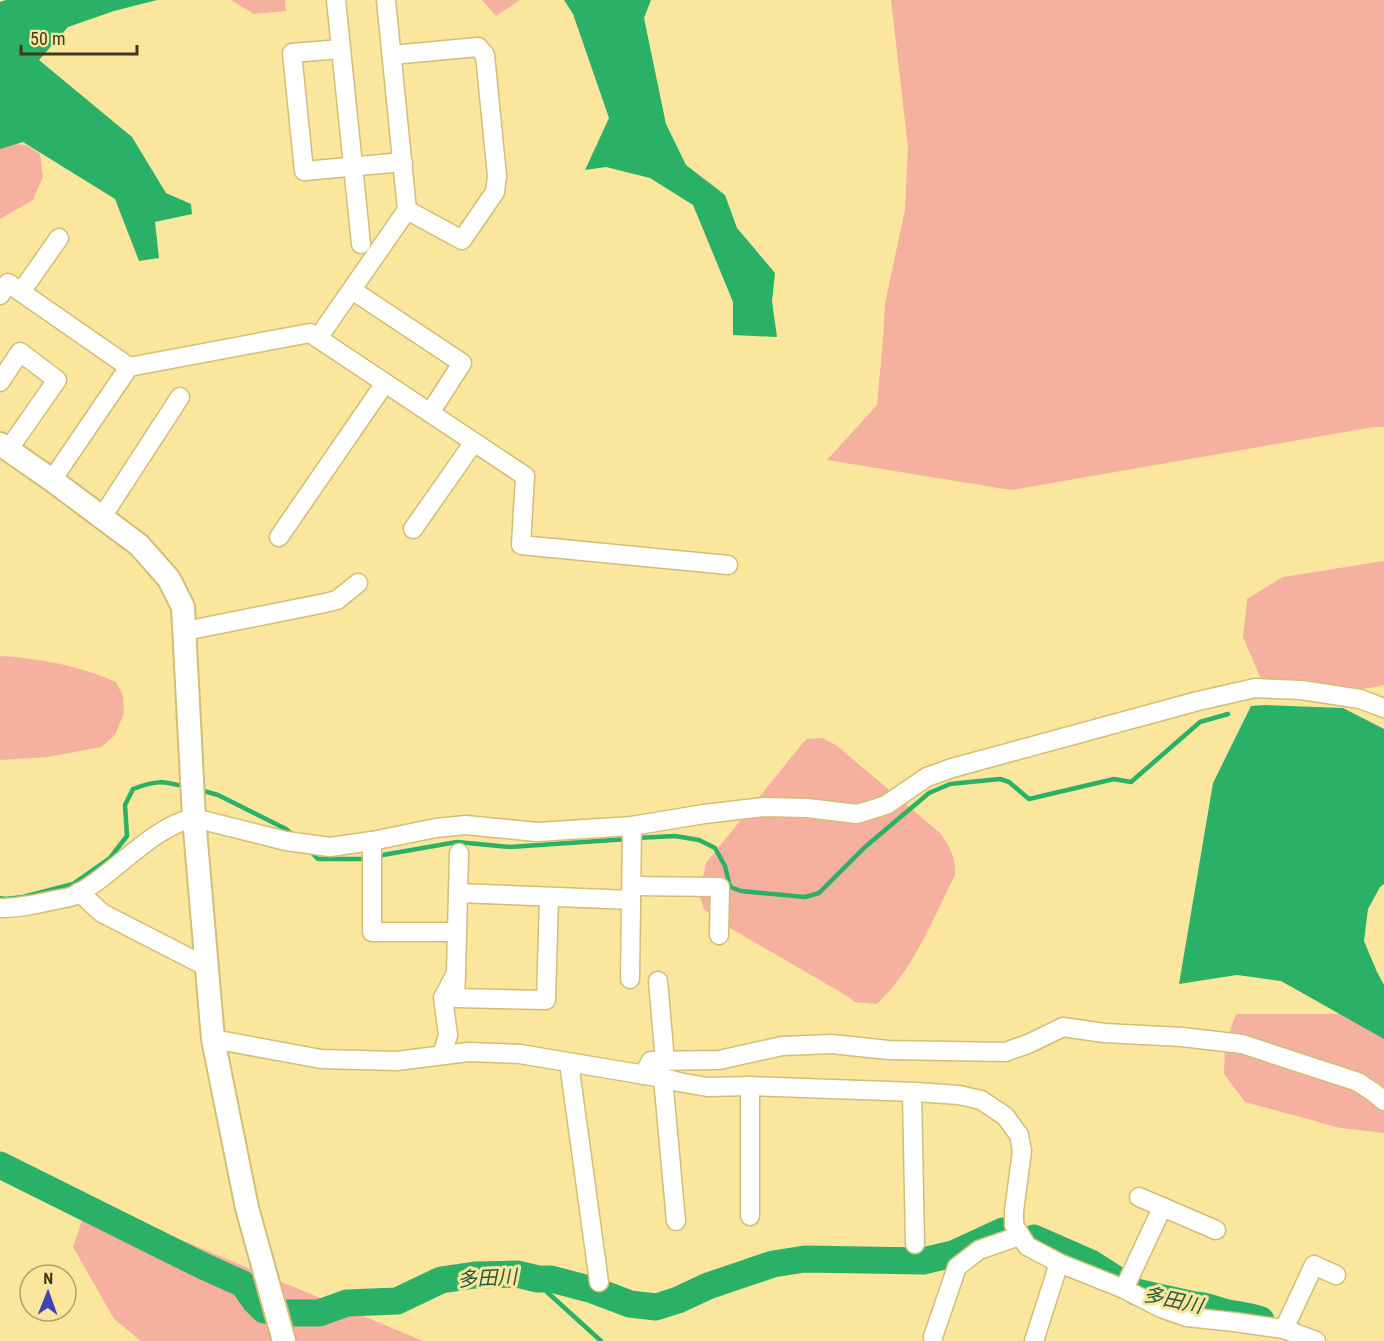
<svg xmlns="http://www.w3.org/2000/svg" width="1384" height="1341" font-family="'Roboto Condensed','Noto Sans JP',sans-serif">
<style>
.green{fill:#f5b0a0}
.water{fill:#2ab167}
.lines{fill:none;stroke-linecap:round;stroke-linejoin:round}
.stream{stroke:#2ab167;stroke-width:4.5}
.river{stroke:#2ab167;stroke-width:27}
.minor-casing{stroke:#d2be77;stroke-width:21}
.tertiary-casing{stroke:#d2be77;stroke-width:26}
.minor{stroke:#fff;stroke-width:18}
.tertiary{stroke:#fff;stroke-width:22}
.labels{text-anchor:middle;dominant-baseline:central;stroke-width:6;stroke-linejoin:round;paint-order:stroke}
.water-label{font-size:20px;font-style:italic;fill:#285839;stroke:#fbe69e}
</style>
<rect width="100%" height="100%" fill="#fbe69e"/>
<g class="green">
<polygon points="231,0 285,0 286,11 254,14"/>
<polygon points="482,0 520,0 496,16"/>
<polygon points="891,0 1384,0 1384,427 1374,427 1011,490 827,460 877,405 883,340 885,303 905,210 908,147"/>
<polygon points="0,143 26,145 40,154 43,177 33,200 0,219"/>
<polygon points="1384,561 1384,685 1313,699 1260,677 1243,637 1247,599 1283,577"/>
<path d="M0,656c39,2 80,10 116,26l7,14 1,17 -9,22 -14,12 -53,10 -48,3z"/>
<path d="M822,738l14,7 104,88c10,13 16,25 15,42 -22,44 -41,94 -78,129l-22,-2 -8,-6 -129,-75 -14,-12 -5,-15 7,-31 96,-119 5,-5z"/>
<polygon points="1236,1014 1338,1014 1384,1019 1384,1133 1340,1128 1245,1102 1224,1074 1225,1044"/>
<polygon points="90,1214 148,1226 423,1341 141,1341 114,1319 73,1247 82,1220"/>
</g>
<g class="water">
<polygon points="6,0 157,0 114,11 68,27 39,60 132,137 166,193 191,204 192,214 155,222 159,258 139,261 115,199 23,142 0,149 0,2"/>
<polygon points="564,0 651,0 644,18 666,124 686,165 725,195 737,228 775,273 772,301 777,337 733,335 733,302 693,205 650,178 606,167 585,170 609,118 573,14"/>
<polygon points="1265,705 1343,708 1384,729 1384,884 1380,887 1368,909 1364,941 1377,972 1384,985 1384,1039 1281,981 1237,975 1179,984 1213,783 1251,706"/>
</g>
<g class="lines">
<g class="stream">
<polyline points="200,790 218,795 286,829 294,836"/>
<polyline points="636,838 675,836 699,840 715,848 725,866 730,887 741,891 805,897 819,893 865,847 929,793 950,784 1000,779 1009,782 1029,799 1114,779 1131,782 1200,722 1228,714"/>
<polyline points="309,850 318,859 362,859 369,858"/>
<polyline points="377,856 457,842 510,847 628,839"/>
<path d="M0,898l5,1 18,-2 50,-13 37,-26 17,-22 -2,-31 8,-16c23,-9 30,-8 53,-2"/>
<polyline points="538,1279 547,1292 601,1341"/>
</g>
<g class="river">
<polyline points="0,1165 203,1266 243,1284 255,1301 264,1310 283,1313 319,1313 347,1303 397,1301 441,1280 475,1275 517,1274 538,1279 551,1279 593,1290 630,1304 656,1307 678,1300 708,1286 773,1264 805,1259 923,1261 953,1254 1003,1231"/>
<path d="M1034,1238l57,25 45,29 58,13c12,0 22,5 34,8 11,2 22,3 33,7"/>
</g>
<defs>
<g id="minor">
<polyline points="336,0 361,244"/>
<polyline points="341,49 292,53 304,171 403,162"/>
<polyline points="392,55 478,47 485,55 497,176 495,192 462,240 407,210"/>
<polyline points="352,290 462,363 430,413"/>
<polyline points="21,292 59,238"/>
<polyline points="0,295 8,283 129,367 310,333 525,476 521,545 728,565"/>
<polyline points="318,338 407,210 386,0"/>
<polyline points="0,382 20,352 57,380 8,450"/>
<polyline points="52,480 129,367"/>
<polyline points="102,517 180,397"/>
<polyline points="413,529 474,442"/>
<polyline points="279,537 385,383"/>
<polyline points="185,631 325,603 337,600 358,583"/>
<polyline points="372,841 372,932 457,932"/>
<polyline points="632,886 720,887 719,935"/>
<polyline points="79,892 102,913 207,967"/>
<polyline points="458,893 631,900"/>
<path d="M0,908c19,0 37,-4 55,-8 6,-1 13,-2 18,-4 41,-20 77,-69 121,-78l92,23 44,6 42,-6 64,-13 30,-3 71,7 95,-6 72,-12 60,-7 43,1 50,6 29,-9 41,-28 25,-9 246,-67 57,-13 46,2 59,9 24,9"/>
<polyline points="456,973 455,998 546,1000 549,897"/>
<polyline points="630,979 632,826"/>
<polyline points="658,981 665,1061"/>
<polyline points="213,1039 321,1059 397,1061 468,1052 520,1054 663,1078 679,1082 707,1087 750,1086 916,1092 959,1095 981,1100 1005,1116 1019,1135 1022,1151 1014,1211 1014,1225 1027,1246 1059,1263 1124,1289 1161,1308 1187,1317 1234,1322 1284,1329 1316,1341"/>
<polyline points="442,1055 448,1035 443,998 456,973 459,853"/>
<polyline points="569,1063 599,1282"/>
<polyline points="643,1075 651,1061 719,1060 782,1046 832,1044 888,1050 1005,1052 1028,1044 1063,1027 1104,1033 1182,1037 1242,1044 1358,1082 1373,1092 1384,1101"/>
<polyline points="663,1078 676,1221"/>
<polyline points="750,1086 750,1216"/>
<polyline points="912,1092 915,1244"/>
<polyline points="1139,1197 1216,1230"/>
<polyline points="1124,1289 1162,1208"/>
<polyline points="1284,1329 1314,1265 1336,1275"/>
<polyline points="933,1337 957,1267 979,1250 1019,1236"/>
<polyline points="1034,1341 1059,1263"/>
</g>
<polyline id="tertiary" points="0,444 52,480 139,545 169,579 183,607 194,818 213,1039 247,1208 284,1341"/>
</defs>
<use href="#minor" class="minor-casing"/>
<use href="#tertiary" class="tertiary-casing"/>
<use href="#minor" class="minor"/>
<use href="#tertiary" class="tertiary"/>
</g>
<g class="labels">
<g class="water-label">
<text transform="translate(487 1278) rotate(-3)">多田川</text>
<text transform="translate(1173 1300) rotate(12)">多田川</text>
</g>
</g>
<g transform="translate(48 1293) rotate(1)"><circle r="28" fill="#fbe69e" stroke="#b1a16a" stroke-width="1.5"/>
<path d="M0-4.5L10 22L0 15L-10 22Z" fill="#3d45b9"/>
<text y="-9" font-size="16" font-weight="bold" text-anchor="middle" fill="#41391b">N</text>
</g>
<path d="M21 45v9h116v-9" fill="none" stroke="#41391b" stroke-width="3"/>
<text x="30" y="45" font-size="18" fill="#41391b" stroke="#fbe69e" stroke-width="4.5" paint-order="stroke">50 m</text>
</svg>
